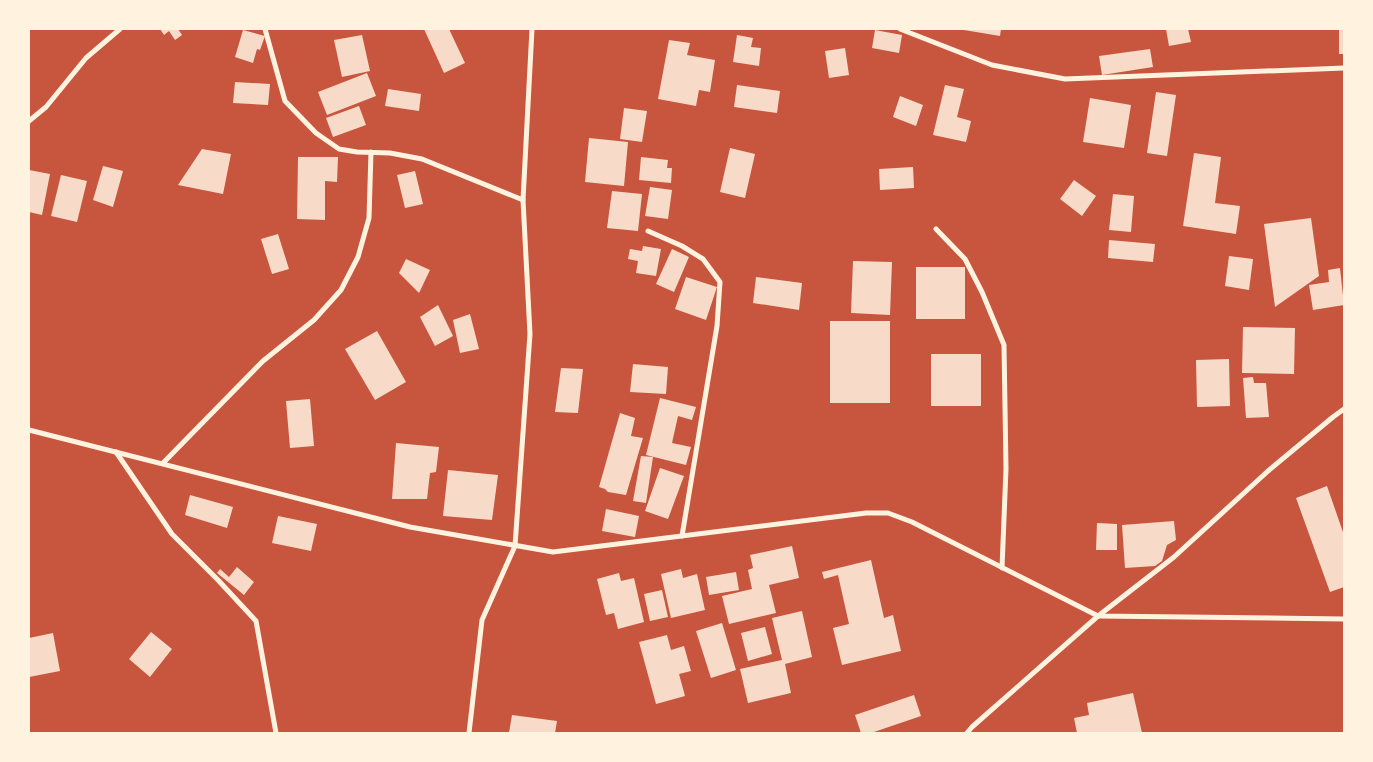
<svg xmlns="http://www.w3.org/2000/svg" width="1373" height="762" font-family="Arial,sans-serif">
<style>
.building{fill:#f7dbc8}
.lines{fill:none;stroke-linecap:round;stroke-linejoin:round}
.minor{stroke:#fff3e0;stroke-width:5}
</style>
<rect width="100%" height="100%" fill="#c8553d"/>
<g class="building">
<polygon points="160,29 178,29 182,35 175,40 169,31 164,35"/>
<polygon points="424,29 449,29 465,63 444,73"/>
<polygon points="958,29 1001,29 1000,36"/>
<polygon points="1166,29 1188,29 1191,42 1169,46"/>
<rect x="1339" y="29" width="5" height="25"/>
<polygon points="243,30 265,36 260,50 257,49 253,63 235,57"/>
<polygon points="875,30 902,35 899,53 872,48"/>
<polygon points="362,35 370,71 342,77 334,40"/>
<polygon points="737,35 753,38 751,47 761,48 759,66 733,62"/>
<polygon points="669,40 690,43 687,55 715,60 710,92 699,90 696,106 658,99"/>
<polygon points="845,48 849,75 829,78 825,51"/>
<polygon points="1150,49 1153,67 1102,75 1099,56"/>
<polygon points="367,73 376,96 327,115 318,92"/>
<polygon points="235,82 270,84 268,105 233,103"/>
<polygon points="737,85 780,91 777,113 734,107"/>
<polygon points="945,85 964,89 957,117 971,121 966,142 933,135"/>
<polygon points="388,89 421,94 419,111 385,106"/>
<polygon points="1156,92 1176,95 1167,156 1147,153"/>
<polygon points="900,96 923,105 916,126 893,117"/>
<polygon points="1090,98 1131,105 1124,148 1083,142"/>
<polygon points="359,106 366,125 333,137 326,118"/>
<polygon points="624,108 647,111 642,142 620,139"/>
<polygon points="589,138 628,142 624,186 585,182"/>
<polygon points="730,148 755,154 745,198 720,192"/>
<polygon points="202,149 231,154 223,194 178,185"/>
<polygon points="1194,153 1221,157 1215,203 1240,206 1236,234 1183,226"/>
<polygon points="298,157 338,157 337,182 325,181 325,220 297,219"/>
<polygon points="641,157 668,160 667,168 672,168 671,183 639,180"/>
<polygon points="103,166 123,171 113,207 93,200"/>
<polygon points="913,167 914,188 880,190 879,169"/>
<polygon points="29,170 50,174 42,215 29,212"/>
<polygon points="415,171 423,204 405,208 397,175"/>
<polygon points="61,175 87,181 77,222 51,216"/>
<polygon points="1074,180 1096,196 1082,216 1060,199"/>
<polygon points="650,187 672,190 668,219 645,216"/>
<polygon points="612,191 642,194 638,231 607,228"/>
<polygon points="1113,194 1134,196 1131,232 1109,230"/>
<polygon points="1311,218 1319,276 1275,307 1264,224"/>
<polygon points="278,234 289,269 272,274 261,239"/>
<polygon points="1109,240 1155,244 1153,262 1108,258"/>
<polygon points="643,246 661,249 656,276 636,273 638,261 628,259 630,249 642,251"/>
<polygon points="672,249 689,257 674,292 656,284"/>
<polygon points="1229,256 1253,259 1249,290 1225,286"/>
<polygon points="406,259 430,270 419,293 399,273"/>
<polygon points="853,261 892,262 890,315 851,313"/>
<rect x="916" y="267" width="49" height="52"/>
<polygon points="1340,268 1344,305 1313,310 1309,285 1329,282 1328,270"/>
<polygon points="686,277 717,287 706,320 675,309"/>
<polygon points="756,277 802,283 799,310 753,303"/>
<polygon points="438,305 453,336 435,346 420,317"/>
<polygon points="470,314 479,349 460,353 453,320"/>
<rect x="830" y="321" width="60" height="82"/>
<polygon points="1243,327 1295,328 1294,374 1242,373"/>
<polygon points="377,331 406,382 375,400 345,349"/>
<rect x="931" y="354" width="50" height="52"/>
<polygon points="1229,359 1230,406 1197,407 1196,360"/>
<polygon points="633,364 668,367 666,394 630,392"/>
<polygon points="561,368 583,369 578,413 555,412"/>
<polygon points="1253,377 1254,383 1266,383 1269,417 1246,418 1243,378"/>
<polygon points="660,398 696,407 692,420 678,416 672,443 691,447 686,465 646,455"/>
<polygon points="310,399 314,446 290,448 286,401"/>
<polygon points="620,413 635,418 631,436 643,438 626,495 608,492 605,489 599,487"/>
<polygon points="396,443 439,447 436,472 430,473 427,499 392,499"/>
<polygon points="641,456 653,457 646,503 633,501"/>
<polygon points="660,468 684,476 668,519 645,511"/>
<polygon points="448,470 498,475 492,520 443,516"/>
<polygon points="1327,486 1344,535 1344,587 1330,592 1296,498"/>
<polygon points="190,495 233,507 227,528 185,515"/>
<polygon points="606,509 639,516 635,537 602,531"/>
<polygon points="278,516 317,524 311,551 272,543"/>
<polygon points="1174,521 1176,540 1167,545 1162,561 1155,566 1125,568 1122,525"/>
<polygon points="1097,523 1117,524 1117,550 1096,550"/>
<polygon points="792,546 799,578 769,585 776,613 729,624 722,596 752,589 748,570 753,568 750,555"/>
<polygon points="871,560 884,618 893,615 901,651 842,665 833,628 849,624 838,575 824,579 822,572"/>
<polygon points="237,567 254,582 244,595 217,573 220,569 229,577"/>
<polygon points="681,569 683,578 697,574 705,610 671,618 661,574"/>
<polygon points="736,572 739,590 709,595 706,577"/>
<polygon points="619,573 621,581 634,578 644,622 618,629 614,613 606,615 597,579"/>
<polygon points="662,590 668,617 650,621 644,594"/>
<polygon points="802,611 812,657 785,664 791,693 748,703 740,669 782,660 772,618"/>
<polygon points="722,623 736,670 711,678 696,631"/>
<polygon points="765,627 772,654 748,661 741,633"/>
<polygon points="151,632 172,649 150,677 129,659"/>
<polygon points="53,633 60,671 29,677 29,638"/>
<polygon points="667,635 671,650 684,646 691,671 679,674 685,696 656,704 639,642"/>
<polygon points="1133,693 1142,733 1077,733 1074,718 1089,715 1087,703"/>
<polygon points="914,695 921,716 871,733 861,733 855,715"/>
<polygon points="512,715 557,721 555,733 509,733"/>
</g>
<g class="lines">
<g class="minor">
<polyline points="265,29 285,101 316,133 339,149 357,152 390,153 422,159 523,200"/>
<polyline points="900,29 992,65 1065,79 1344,68"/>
<polyline points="29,121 46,107 86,58 120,29"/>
<polyline points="936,229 965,259 982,292 1004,345 1006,469 1002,568"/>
<polyline points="648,231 682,246 703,259 720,282 717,326 682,536"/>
<polyline points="29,430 410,527 553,552 866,513 888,513 912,522 1098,616 1344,619"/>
<polyline points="116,452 172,534 218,580 256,621 276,733"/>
<polyline points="163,463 263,361 314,320 341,290 358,257 369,218 371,152"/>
<polyline points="469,733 482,620 515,546 530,334 523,200 532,29"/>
<polyline points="967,733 972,727 1098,616 1174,557 1268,471 1333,417 1344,409"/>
</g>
</g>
<rect width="1373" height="762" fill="none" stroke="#fff3e0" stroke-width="60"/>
</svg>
